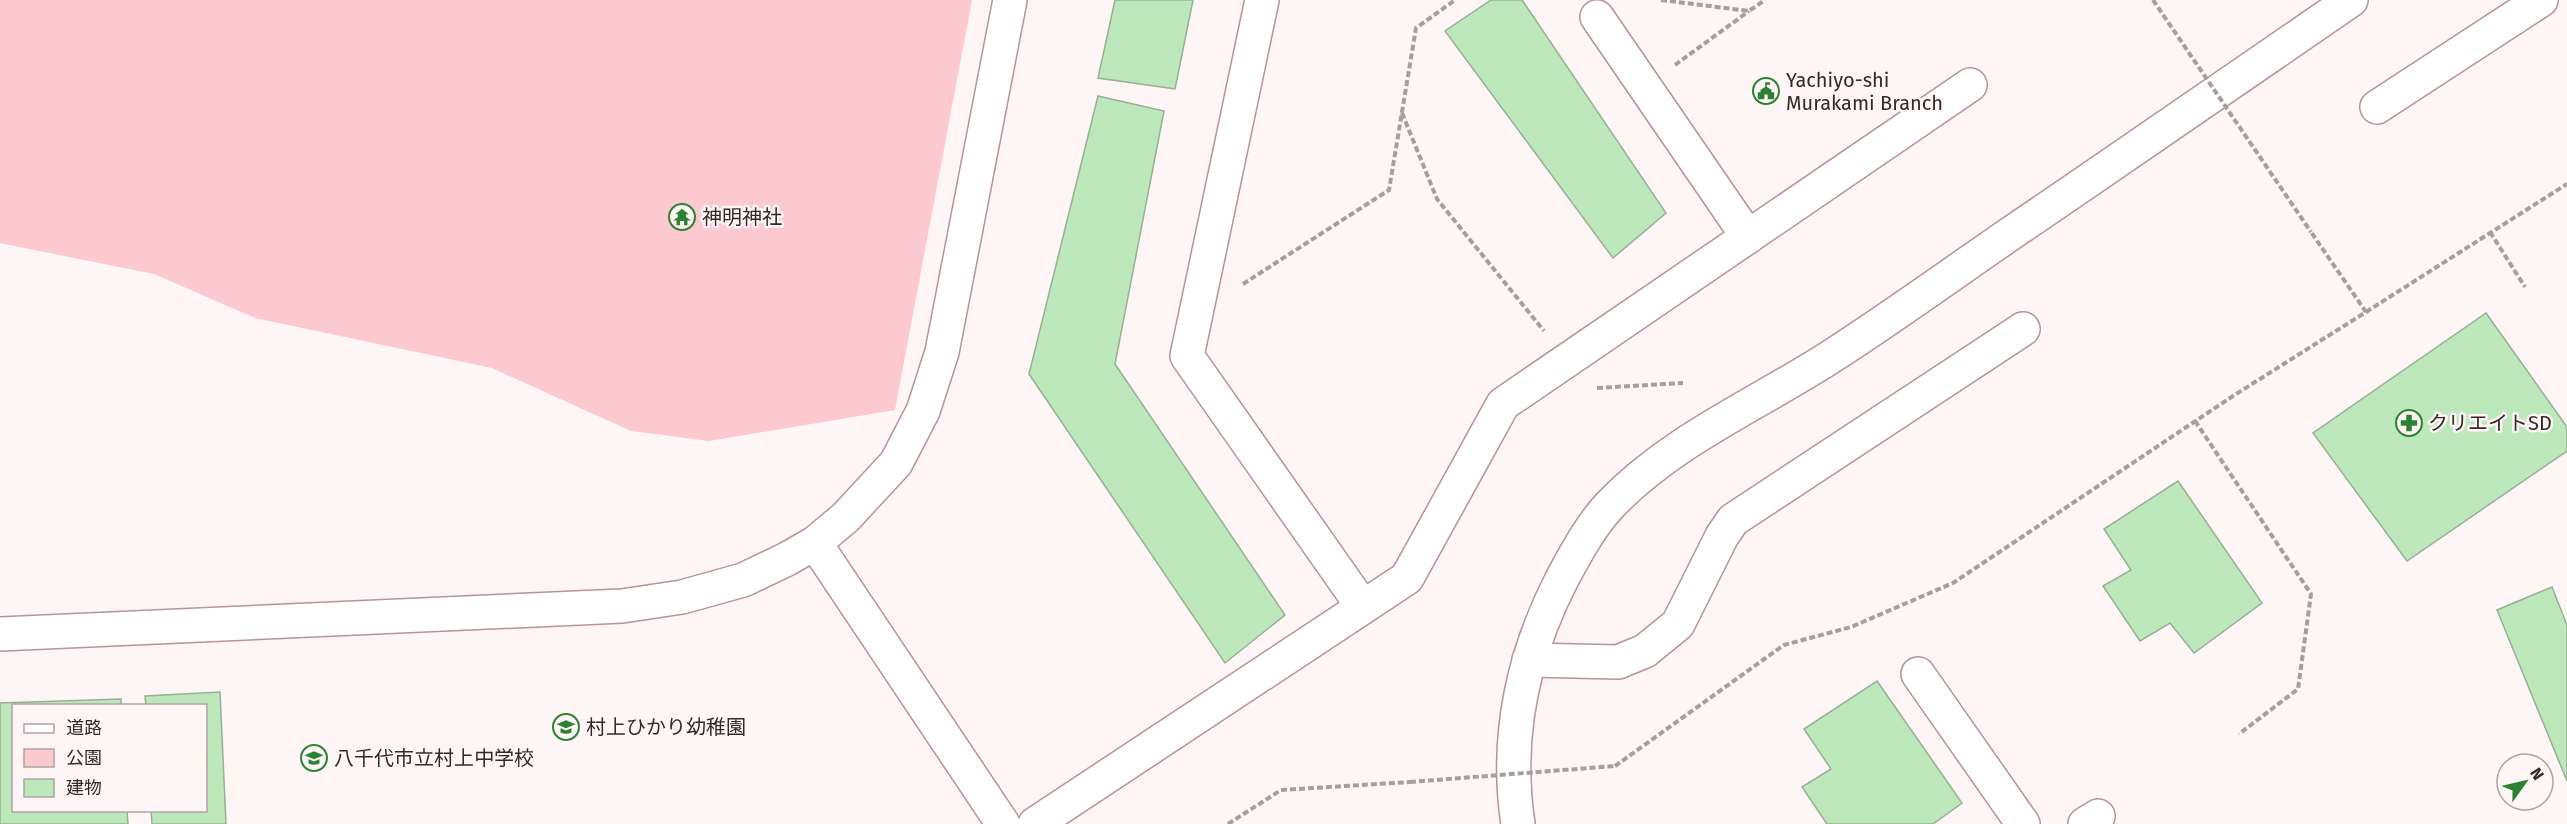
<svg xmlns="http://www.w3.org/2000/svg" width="2567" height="824" font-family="'Fira Sans','Noto Sans JP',sans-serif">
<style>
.green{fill:#fcc9d0}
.building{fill:#bde8bc;stroke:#96af95;stroke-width:1.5}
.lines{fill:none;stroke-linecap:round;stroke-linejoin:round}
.minor-casing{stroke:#b89297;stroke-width:36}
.path{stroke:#a79c9e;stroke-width:4;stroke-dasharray:6 3;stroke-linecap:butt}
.minor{stroke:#fff;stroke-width:33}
.path-bridge{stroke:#a79c9e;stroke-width:4;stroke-dasharray:6 3;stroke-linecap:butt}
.labels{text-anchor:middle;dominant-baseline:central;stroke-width:5;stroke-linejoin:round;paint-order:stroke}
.poi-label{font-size:20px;fill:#362729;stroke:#fdf5f6;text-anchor:start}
</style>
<rect width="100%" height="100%" fill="#fdf5f6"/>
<polygon class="green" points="0,0 972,0 895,410 709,441 631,431 492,368 255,318 154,274 0,243"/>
<g class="building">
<polygon points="1115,0 1193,0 1175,89 1098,78"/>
<polygon points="1491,0 1522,0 1666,213 1613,258 1445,31"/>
<polygon points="1098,96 1164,111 1115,364 1285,615 1225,663 1029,374"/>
<polygon points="2486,313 2567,427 2567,451 2407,561 2313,433"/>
<polygon points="2178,481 2262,603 2194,653 2170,623 2140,641 2103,586 2131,570 2104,529"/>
<polygon points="2552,587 2567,625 2567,781 2497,610"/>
<polygon points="1877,681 1962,803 1933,824 1827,824 1802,787 1831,769 1804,729"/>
<polygon points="220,692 226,824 152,824 151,810 206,810 206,706 146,706 145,696"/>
<polygon points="121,699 121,706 14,706 14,810 127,810 128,824 0,824 0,703"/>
</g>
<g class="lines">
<defs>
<g id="minor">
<polyline points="1262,0 1187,356 1363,607"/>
<polyline points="1597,17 1748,237"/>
<polyline points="2377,107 2541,0"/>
<polyline points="815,543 1003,824"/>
<polyline points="0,634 622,606 682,597 743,580 787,559 815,543 846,517 896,463 923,411 942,352 1010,0"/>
<polyline points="1529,660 1618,662 1645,651 1678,624 1722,536 1733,520 2023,329"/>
<polyline points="1918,674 2023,824"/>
<polyline points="1035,824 1407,578 1503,404 1970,85"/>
<path d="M1518,824c-13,-86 5,-170 45,-247 13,-24 28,-52 47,-72 62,-65 148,-101 222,-149 59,-38 117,-80 175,-120 115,-78 229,-157 344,-236"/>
<polyline points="2085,824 2098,816"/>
</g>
</defs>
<use href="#minor" class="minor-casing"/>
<g class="path">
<polyline points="1661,0 1749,11 1765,0"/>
<polyline points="1675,65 1749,11"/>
<polyline points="1402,113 1437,199 1544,331"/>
<polyline points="2490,232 2525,287"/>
<polyline points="1243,284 1389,190 1416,28 1455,0"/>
<polyline points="2366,312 2567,184"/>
<polyline points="1597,388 1683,383"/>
<polyline points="2195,421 2311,594 2298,689 2239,734"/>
<polyline points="1615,766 1784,645 1851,627 1953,583 2233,396 2366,312 2311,232"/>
<polyline points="1228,824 1281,790 1410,782"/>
</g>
<use href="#minor" class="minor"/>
<g class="path-bridge">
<polyline points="2153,0 2311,232"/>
<polyline points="1410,782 1615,766"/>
</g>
</g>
<defs>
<symbol id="civic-ring" viewBox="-11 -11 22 22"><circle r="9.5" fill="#fdf5f6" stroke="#2b8231" stroke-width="1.5"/><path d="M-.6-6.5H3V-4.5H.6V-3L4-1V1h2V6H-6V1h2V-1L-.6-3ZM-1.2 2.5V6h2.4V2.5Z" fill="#2b8231"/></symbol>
<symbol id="temple-ring" viewBox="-11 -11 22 22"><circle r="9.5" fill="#fdf5f6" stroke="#2b8231" stroke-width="1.5"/><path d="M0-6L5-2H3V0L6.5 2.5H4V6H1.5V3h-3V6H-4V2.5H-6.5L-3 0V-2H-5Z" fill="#2b8231"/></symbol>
<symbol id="pharmacy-ring" viewBox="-11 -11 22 22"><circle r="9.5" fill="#fdf5f6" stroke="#2b8231" stroke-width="1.5"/><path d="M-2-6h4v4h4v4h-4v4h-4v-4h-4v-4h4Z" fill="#2b8231"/></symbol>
<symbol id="school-ring" viewBox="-11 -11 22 22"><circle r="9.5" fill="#fdf5f6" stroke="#2b8231" stroke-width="1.5"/><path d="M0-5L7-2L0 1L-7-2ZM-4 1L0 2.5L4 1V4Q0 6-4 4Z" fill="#2b8231"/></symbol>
</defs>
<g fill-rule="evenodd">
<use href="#civic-ring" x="1751" y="76" width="30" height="30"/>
<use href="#temple-ring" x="667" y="202" width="30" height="30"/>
<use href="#pharmacy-ring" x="2394" y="408" width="30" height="30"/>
<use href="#school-ring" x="551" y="712" width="30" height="30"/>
<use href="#school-ring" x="299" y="743" width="30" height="30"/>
</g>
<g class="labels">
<g class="poi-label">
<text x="1786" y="80">Yachiyo-shi<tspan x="1786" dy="23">Murakami Branch</tspan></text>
<text x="702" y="217">神明神社</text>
<text x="2428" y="423">クリエイトSD</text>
<text x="586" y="727">村上ひかり幼稚園</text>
<text x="334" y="758">八千代市立村上中学校</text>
</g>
</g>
<rect x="12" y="704" width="195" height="108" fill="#fdf5f6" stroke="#ada3a4" stroke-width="1.5"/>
<rect x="24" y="724" width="30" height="9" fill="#ffffff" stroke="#ada3a4" stroke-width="1.5"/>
<text x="66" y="734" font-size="18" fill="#362729">道路</text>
<rect x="24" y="749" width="30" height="18" fill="#fcc9d0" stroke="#ada3a4" stroke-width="1.5"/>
<text x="66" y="764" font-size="18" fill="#362729">公園</text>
<rect x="24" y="779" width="30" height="18" fill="#bde8bc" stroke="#ada3a4" stroke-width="1.5"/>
<text x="66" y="794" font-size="18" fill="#362729">建物</text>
<g transform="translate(2525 782) rotate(56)"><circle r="28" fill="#fdf5f6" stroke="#ada3a4" stroke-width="1.5"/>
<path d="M0-4.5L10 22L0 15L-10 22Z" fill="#2b8231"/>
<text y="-9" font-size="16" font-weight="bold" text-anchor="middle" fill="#362729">N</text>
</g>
</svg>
